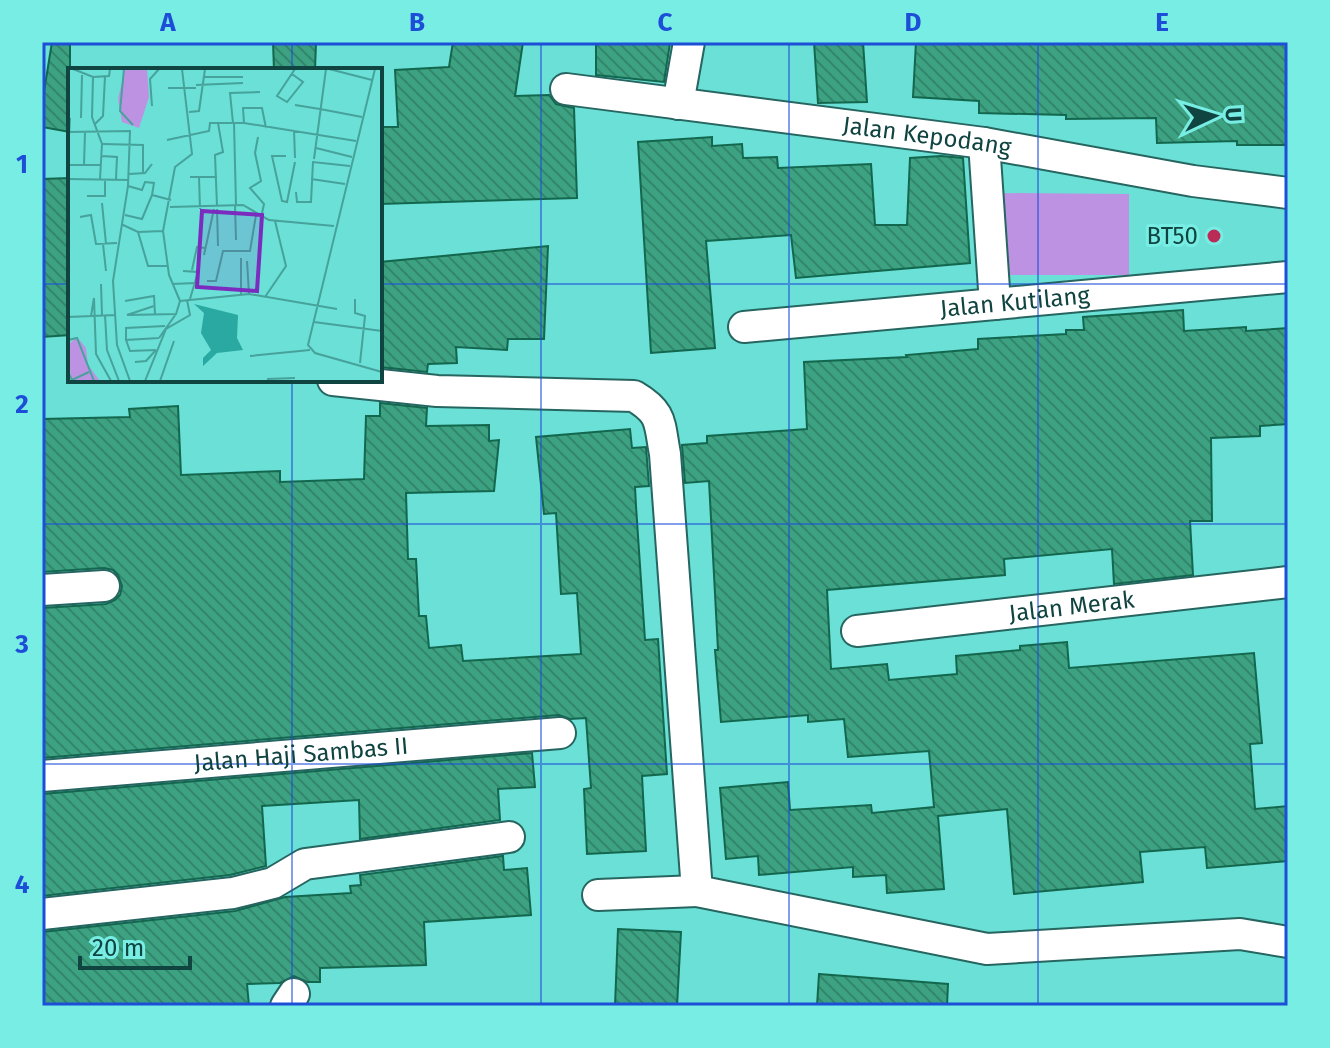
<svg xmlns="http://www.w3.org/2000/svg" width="1330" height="1048" font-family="'Fira Sans',sans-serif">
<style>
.green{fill:#bd92e3}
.building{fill:url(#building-back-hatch);stroke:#13674e;stroke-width:2}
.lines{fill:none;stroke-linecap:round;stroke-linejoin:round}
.minor-casing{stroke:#266560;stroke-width:34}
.minor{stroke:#fff;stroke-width:30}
.grid{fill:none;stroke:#1d4ed8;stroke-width:2;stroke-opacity:0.55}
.poi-dot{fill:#ba2b57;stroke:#78ede3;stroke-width:3}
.labels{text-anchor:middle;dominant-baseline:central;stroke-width:6;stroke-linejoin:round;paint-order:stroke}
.street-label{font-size:24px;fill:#104441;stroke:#78ede3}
.poi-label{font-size:24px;fill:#104441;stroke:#78ede3;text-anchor:end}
.inset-road{fill:none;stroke:#46a29a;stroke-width:2}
.view{fill:#7b2cbf;fill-opacity:0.15;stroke:#7b2cbf;stroke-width:4}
.inset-edge{fill:none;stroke:#104441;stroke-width:4}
.neatline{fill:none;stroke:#1d4ed8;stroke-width:3}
.grid-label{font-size:26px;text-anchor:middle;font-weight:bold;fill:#1d4ed8}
</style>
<defs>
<pattern id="building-back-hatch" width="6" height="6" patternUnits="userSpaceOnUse" patternTransform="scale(2)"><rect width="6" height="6" fill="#3da281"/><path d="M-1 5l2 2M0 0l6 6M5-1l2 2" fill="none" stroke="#32866b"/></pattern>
</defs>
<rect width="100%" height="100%" fill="#6ae0d6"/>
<polygon class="green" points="1000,193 1129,194 1129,275 1001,275"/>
<g class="building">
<polygon points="52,42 70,42 70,132 42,127 42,104"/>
<polygon points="273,42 316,42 315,70 274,70"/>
<polygon points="453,42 523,42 515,96 549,95 556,104 574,108 577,198 380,204 380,127 398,127 395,70 449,67"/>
<polygon points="814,42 863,42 867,102 818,103"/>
<polygon points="916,42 1288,42 1288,145 1237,145 1237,141 1157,143 1156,118 1066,119 1066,115 979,113 979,101 913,97"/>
<polygon points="596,43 670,43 664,82 596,75"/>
<polygon points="712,137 712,146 742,144 743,158 777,157 778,168 871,164 875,225 907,225 910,158 941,156 963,158 970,263 796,278 791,235 706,241 715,348 651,353 638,142"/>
<polygon points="70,178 70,335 42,337 42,179"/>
<polygon points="548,246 544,339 508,339 507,350 456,347 457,363 428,364 427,372 380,367 380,262"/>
<polygon points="1183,310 1184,331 1246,327 1246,331 1288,328 1288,424 1260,426 1260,436 1211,438 1212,521 1190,521 1193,575 1114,584 1112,549 1004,559 1005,575 827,590 831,669 887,664 889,680 957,674 956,656 1020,650 1020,646 1067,642 1069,668 1254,653 1262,743 1250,744 1255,809 1288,806 1288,861 1207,868 1205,847 1140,852 1143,882 1014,894 1007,809 938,816 944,889 887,893 886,875 853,877 853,867 759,875 758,856 726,859 720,788 788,782 790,810 871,805 872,813 934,807 929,751 848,757 844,719 808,722 808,715 721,722 715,650 718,650 709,481 685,483 682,445 707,443 707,436 807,429 804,362 907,357 906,355 978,349 978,339 1066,334 1066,330 1084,330 1083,317"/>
<polygon points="380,403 427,408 426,426 489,425 489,441 499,440 494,491 406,493 408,559 416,559 419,616 426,616 429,648 461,645 463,661 581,654 577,593 561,594 556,513 544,514 536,437 630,429 632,448 646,447 649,486 635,487 636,506 645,640 658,639 667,774 642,776 646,851 587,854 584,789 591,788 586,718 570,719 559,715 42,758 42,608 106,604 115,600 120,595 122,586 118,575 113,570 104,568 42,572 42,419 130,417 129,409 178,406 181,475 280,471 280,482 364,479 366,416 380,416"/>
<polygon points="532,753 535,787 498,789 500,820 360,839 359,800 262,806 266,866 230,875 42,896 42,794"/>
<polygon points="503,856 504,870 527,868 531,915 424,922 426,965 320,968 320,982 307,982 294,976 280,983 247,984 249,1006 42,1006 42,932 235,911 285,897 351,893 350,886 361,885 360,875"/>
<polygon points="618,929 681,932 677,1006 615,1006"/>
<polygon points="819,974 948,984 947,1006 817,1006"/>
</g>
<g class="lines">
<defs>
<g id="minor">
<path id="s1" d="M566,89l418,54 209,38 95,12"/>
<polyline points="678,104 689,42"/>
<polyline points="984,143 995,304"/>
<path id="s2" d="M744,327l544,-50"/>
<path d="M333,380l104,11 197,5c29,17 25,27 31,58l32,437 290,58 253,-15 48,8"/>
<polyline points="42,590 104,586"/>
<path id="s3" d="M857,631l431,-49"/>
<path id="s4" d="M42,776l518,-43"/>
<polyline points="598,895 697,891"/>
<polyline points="42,914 233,893 273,883 305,864 509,837"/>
<polyline points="286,1006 294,994"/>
</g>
</defs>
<use href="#minor" class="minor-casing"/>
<use href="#minor" class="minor"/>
</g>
<path class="grid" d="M292,42v28M541,42v964M789,42v964M1038,42v964M42,284h28M380,284h908M292,380v626M42,524h1246M42,764h1246"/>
<circle class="poi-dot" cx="1214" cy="236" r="8"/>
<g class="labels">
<g class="street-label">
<text stroke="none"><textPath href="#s1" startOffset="364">Jalan Kepodang</textPath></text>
<text stroke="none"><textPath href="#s2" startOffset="272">Jalan Kutilang</textPath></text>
<text stroke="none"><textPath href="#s3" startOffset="216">Jalan Merak</textPath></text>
<text stroke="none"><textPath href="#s4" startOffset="260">Jalan Haji Sambas II</textPath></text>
</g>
<g class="poi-label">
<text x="1198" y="236">BT50</text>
</g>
</g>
<g transform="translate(68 68)">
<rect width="314" height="314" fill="#6ae0d6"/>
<path d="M57,1h22l2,28 -10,31 -17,-6 -4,-23zM9,269l9,11 2,17 12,16h-29l-3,-36z" fill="#bd92e3"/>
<path d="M126,236l44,11 -1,23 6,12 -26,3 -14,13v-8l8,-8 -10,-17 3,-20z" fill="#29a9a1"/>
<path class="inset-road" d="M5,1l20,8 16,-1 1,-7M56,1l-4,42 13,14M261,1l43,11M307,1l-67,276 7,8 67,19M224,6l11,8 -16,20 -10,-6 18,-27M25,9l-1,40 10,27 -2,35M136,9h39M128,17l47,-2M100,20h28M227,37l25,4M84,38l-2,-27 9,-10M252,41l42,8M121,44l10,-1 6,-42M13,50l1,-43M165,55l-3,-30 30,-1M166,55l2,82M176,55l-1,-15h19l4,20M27,56l8,-8 2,-40M226,62l1,28M0,64l62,-1 -2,55 -15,95 4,64 13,36M190,69l-3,16 6,28 -11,7 14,16 -3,14M99,72l42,-9 1,-8h34l112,18M35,76l40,1v29M248,80l36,9M0,86l2,-36M34,88l15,1 -1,22M218,88h-14l10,45 5,1 8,-40M246,91l12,-90M0,97h33M16,97l1,-33M61,106l16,-1 7,-9M122,109h27M131,109l1,32M0,111l61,1M243,111l34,5M60,118l14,4 3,-8 9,1 -2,12M228,124l1,10h14l2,-40 37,4M19,128h18v-17M34,135l4,41M167,137l1,35M149,138l-2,-51 8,-3 -5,-29M102,139l73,-2 26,15 65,6M149,141l1,37M57,147l17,4 10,-24 19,5M12,149l11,-2 5,29 21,-1M53,156l17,8 25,-1M70,164l10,34h19M35,176l3,27M136,187l10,-46M173,190v36M179,193l2,33M124,202l5,-23 8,1M115,203l15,1 -8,27M139,213h9l7,-30h27l6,-36M33,216l1,31M104,216l24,-1M197,229l21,-31 -11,-45M287,231v14l10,3 -5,47M57,233l29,-5 1,18M112,233l-11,-26 -6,-44 12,-64 17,-13 -10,-85M112,233l69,-7 88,15M86,238l-27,9 49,-1 4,-13M37,247l2,35 12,31M23,248l3,-18 2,56 15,27M0,249l48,-2M246,254l68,9M91,270l17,-24M58,271v-11l39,-2M0,272l9,-2 17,43M88,282l-26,1 -4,-11 33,-2M182,288l60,-6M67,294l11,-1 10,-11M0,304l4,8 17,-8M199,311l28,-1M77,313l21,-52 24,-14 -3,-15M92,313l14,-40"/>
<path class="view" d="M134,143l60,4 -5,76 -60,-4z"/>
<rect width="314" height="314" class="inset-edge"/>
</g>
<rect width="1330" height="1048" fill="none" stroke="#78ede3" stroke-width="88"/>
<g transform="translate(1214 116) rotate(86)" stroke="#78ede3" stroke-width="6" paint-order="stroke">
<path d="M0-6L14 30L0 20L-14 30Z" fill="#104441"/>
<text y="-12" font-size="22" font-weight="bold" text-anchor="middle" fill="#104441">U</text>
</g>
<path d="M80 956v12h110v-12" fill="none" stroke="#104441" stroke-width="4"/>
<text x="92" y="956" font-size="24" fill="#104441" stroke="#78ede3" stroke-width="6" paint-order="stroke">20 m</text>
<rect x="44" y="44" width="1242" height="960" class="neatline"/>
<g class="grid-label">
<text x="168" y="31">A</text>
<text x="417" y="31">B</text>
<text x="665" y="31">C</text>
<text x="913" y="31">D</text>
<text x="1162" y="31">E</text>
<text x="22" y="173">1</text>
<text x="22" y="413">2</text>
<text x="22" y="653">3</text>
<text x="22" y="893">4</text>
</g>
</svg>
